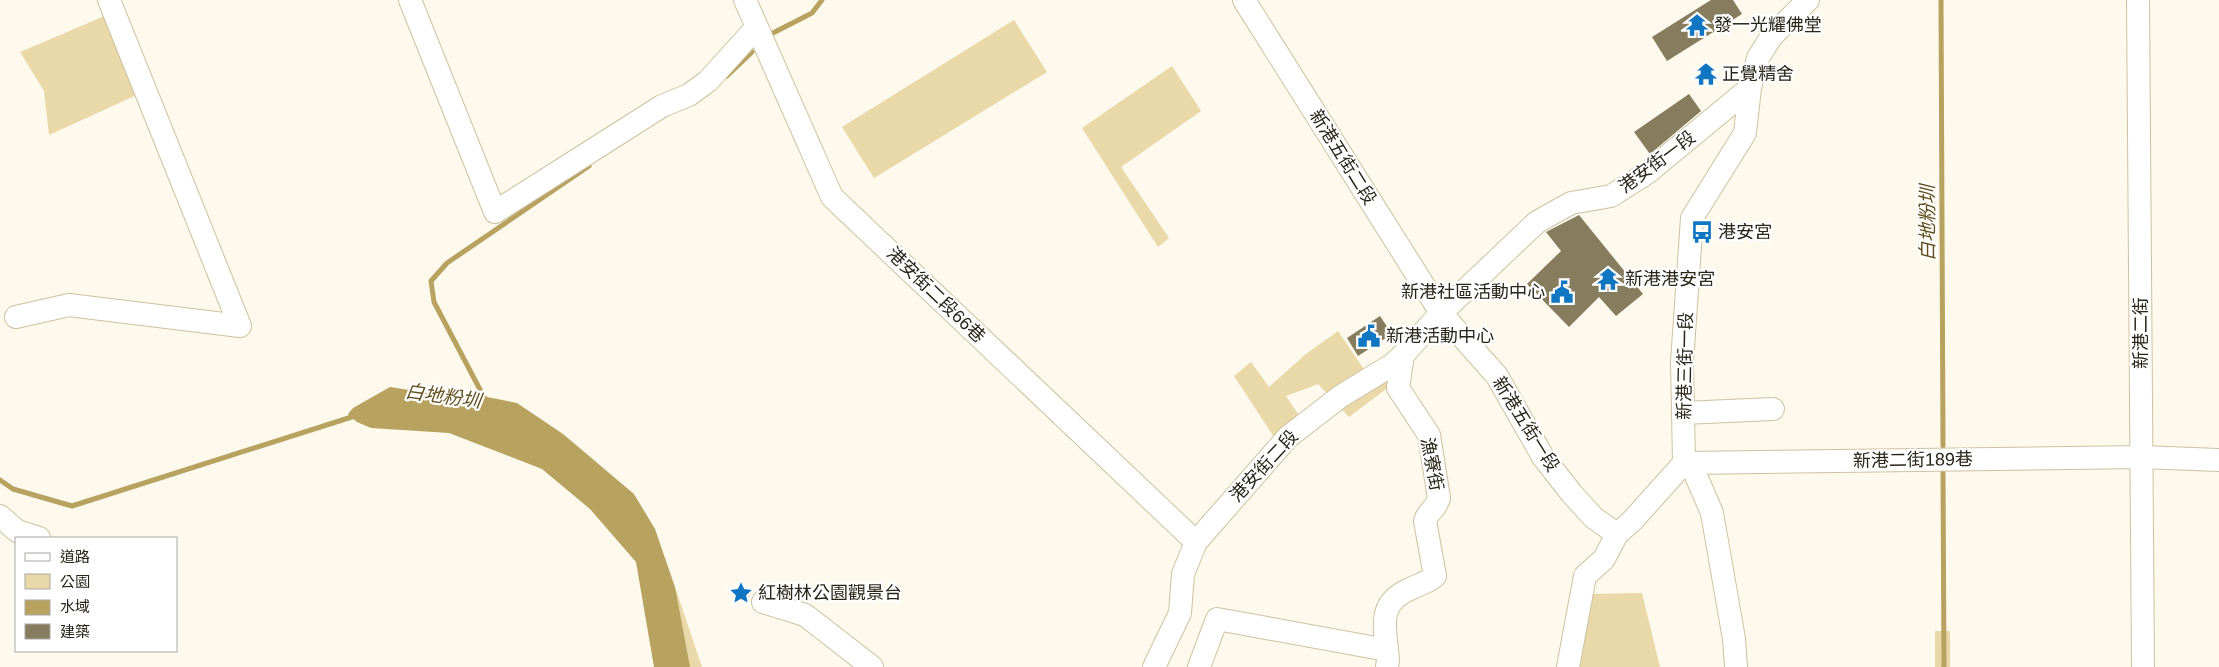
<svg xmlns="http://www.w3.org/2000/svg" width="2219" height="667" font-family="Arial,'Noto Sans TC',sans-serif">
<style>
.green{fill:#e9d8a8}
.water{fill:#b8a25f}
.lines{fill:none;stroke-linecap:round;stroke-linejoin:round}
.stream{stroke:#b8a25f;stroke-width:5}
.building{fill:#867c5e}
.minor-casing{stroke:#ccc2a2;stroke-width:24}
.minor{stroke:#fff;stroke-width:22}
.labels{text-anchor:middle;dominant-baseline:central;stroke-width:4.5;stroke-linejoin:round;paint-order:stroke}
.poi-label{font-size:18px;fill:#292519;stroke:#fff;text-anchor:start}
.street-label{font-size:18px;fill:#292519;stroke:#fff}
.water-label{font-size:19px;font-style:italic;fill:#61501d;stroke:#fff}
</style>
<rect width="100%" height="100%" fill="#fdf9ec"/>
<g class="green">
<polygon points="107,15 139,94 49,135 44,91 20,52"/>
<polygon points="1014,20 1047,72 874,178 842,127"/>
<polygon points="1172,66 1201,111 1121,167 1169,238 1158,247 1082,128"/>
<polygon points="1338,331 1370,378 1407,373 1349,417 1318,384 1286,396 1300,417 1276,440 1234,376 1251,362 1269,387 1306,354"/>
<polygon points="675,587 702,667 685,667"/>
<polygon points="1642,593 1660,667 1579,667 1590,594"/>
<rect x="1935" y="631" width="15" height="36"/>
</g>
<polygon class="water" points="390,387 440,395 487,397 517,403 563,434 634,494 655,529 675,587 690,667 654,667 636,562 590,509 542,469 449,433 371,428 357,422 348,414 353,408"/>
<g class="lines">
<g class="stream">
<polyline points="1941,0 1943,446"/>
<polyline points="771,34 812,13 822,0"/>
<polyline points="727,76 752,52"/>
<polyline points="486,401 434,302 431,281 447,263 589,166"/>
<polyline points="1943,473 1944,667"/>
<polyline points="0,480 13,489 72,506 358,415"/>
</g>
</g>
<g class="building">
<polygon points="1711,0 1733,0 1742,14 1667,61 1652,37"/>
<polygon points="1689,94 1701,111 1650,154 1634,132"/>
<polygon points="1579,215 1643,294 1616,316 1599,297 1569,327 1527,284 1561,251 1546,232"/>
<polygon points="1380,316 1392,334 1358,356 1347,338"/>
</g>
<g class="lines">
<defs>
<g id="minor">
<polyline points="410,0 495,212 662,106 689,95 708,81 756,28"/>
<polyline points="745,0 832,197 1196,542"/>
<polyline points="1244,0 1441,313 1497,376 1543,457 1572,494 1594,518 1617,534"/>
<polyline points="2138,0 2143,667"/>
<polyline points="16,317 69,305 240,326 109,0"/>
<polyline points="1683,413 1773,409"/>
<polyline points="1684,463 2142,457 2219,460"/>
<polyline points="0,516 17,531 39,538"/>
<polyline points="763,602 805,615 872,667"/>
<polyline points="1154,667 1180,613 1183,574 1196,542 1288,437 1341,396 1392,365 1403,355 1441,313 1537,222 1571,203 1611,196 1647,173 1750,88"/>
<polyline points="1199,667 1217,619 1387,650"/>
<path d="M1387,667l1,-7c-2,-31 -13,-56 22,-71 8,-4 19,-7 25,-13l-10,-55c2,-10 11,-10 14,-23l-10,-63 -31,-47 5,-33"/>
<polyline points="1568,667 1585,576 1604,559 1617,534 1632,521 1684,463"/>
<polyline points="1736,667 1734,639 1712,513 1694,471 1684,463 1682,362 1692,218 1745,133 1750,88 1758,58 1771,37 1808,0"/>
</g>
</defs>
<use href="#minor" class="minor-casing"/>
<use href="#minor" class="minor"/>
</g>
<defs>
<symbol id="temple-bare" viewBox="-9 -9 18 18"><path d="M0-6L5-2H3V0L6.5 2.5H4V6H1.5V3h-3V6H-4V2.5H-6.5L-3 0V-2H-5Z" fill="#1076c2" stroke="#fff" stroke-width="2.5" paint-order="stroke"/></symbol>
<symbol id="bus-bare" viewBox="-9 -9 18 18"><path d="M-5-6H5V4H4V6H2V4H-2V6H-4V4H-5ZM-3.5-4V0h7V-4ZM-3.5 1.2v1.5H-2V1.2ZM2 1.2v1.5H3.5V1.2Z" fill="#1076c2" stroke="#fff" stroke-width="2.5" paint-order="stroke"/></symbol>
<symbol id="civic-bare" viewBox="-9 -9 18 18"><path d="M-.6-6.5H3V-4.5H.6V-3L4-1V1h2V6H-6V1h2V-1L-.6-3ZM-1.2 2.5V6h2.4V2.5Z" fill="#1076c2" stroke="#fff" stroke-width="2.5" paint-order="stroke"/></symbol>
<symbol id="sight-bare" viewBox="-9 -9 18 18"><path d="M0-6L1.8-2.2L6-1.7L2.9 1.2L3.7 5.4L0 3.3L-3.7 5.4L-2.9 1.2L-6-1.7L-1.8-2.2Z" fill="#1076c2" stroke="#fff" stroke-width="2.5" paint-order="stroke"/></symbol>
</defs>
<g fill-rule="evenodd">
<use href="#temple-bare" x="1681" y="9" width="32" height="32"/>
<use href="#temple-bare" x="1690" y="58" width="32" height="32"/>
<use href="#bus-bare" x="1686" y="216" width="32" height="32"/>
<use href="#temple-bare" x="1592" y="263" width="32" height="32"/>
<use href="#civic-bare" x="1546" y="276" width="32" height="32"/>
<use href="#civic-bare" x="1353" y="320" width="32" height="32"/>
<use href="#sight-bare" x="725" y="577" width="32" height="32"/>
</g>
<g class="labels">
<g class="poi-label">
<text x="1714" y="25">發一光耀佛堂</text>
<text x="1722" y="74">正覺精舍</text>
<text x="1718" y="232">港安宮</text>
<text x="1625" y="279">新港港安宮</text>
<text x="1545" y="292" text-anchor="end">新港社區活動中心</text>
<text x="1386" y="336">新港活動中心</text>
<text x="758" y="593">紅樹林公園觀景台</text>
</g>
<g class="street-label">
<text transform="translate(1343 157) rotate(58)">新港五街二段</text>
<text transform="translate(1657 162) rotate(-37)">港安街一段</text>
<text transform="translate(936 295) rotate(44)">港安街二段66巷</text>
<text transform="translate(2141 333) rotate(-90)">新港二街</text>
<text transform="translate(1685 366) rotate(-89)">新港三街一段</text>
<text transform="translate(1526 424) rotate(58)">新港五街一段</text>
<text transform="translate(1913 460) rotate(-1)">新港二街189巷</text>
<text transform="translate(1432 464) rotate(79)">漁寮街</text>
<text transform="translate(1264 466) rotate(-47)">港安街二段</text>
</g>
<g class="water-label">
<text transform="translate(1927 223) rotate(-90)">白地粉圳</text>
<text transform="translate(443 396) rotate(8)">白地粉圳</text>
</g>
</g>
<rect x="15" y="537" width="162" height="115" fill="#ffffff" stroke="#a9a8a3"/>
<rect x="25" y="553" width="25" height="8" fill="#ffffff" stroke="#a9a8a3"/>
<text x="60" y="562" font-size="15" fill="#292519">道路</text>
<rect x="25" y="574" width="25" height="15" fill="#e9d8a8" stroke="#a9a8a3"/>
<text x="60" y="587" font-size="15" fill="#292519">公園</text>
<rect x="25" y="600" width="25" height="15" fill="#b8a25f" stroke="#a9a8a3"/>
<text x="60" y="612" font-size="15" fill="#292519">水域</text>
<rect x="25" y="624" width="25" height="15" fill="#867c5e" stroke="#a9a8a3"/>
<text x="60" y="637" font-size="15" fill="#292519">建築</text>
</svg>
